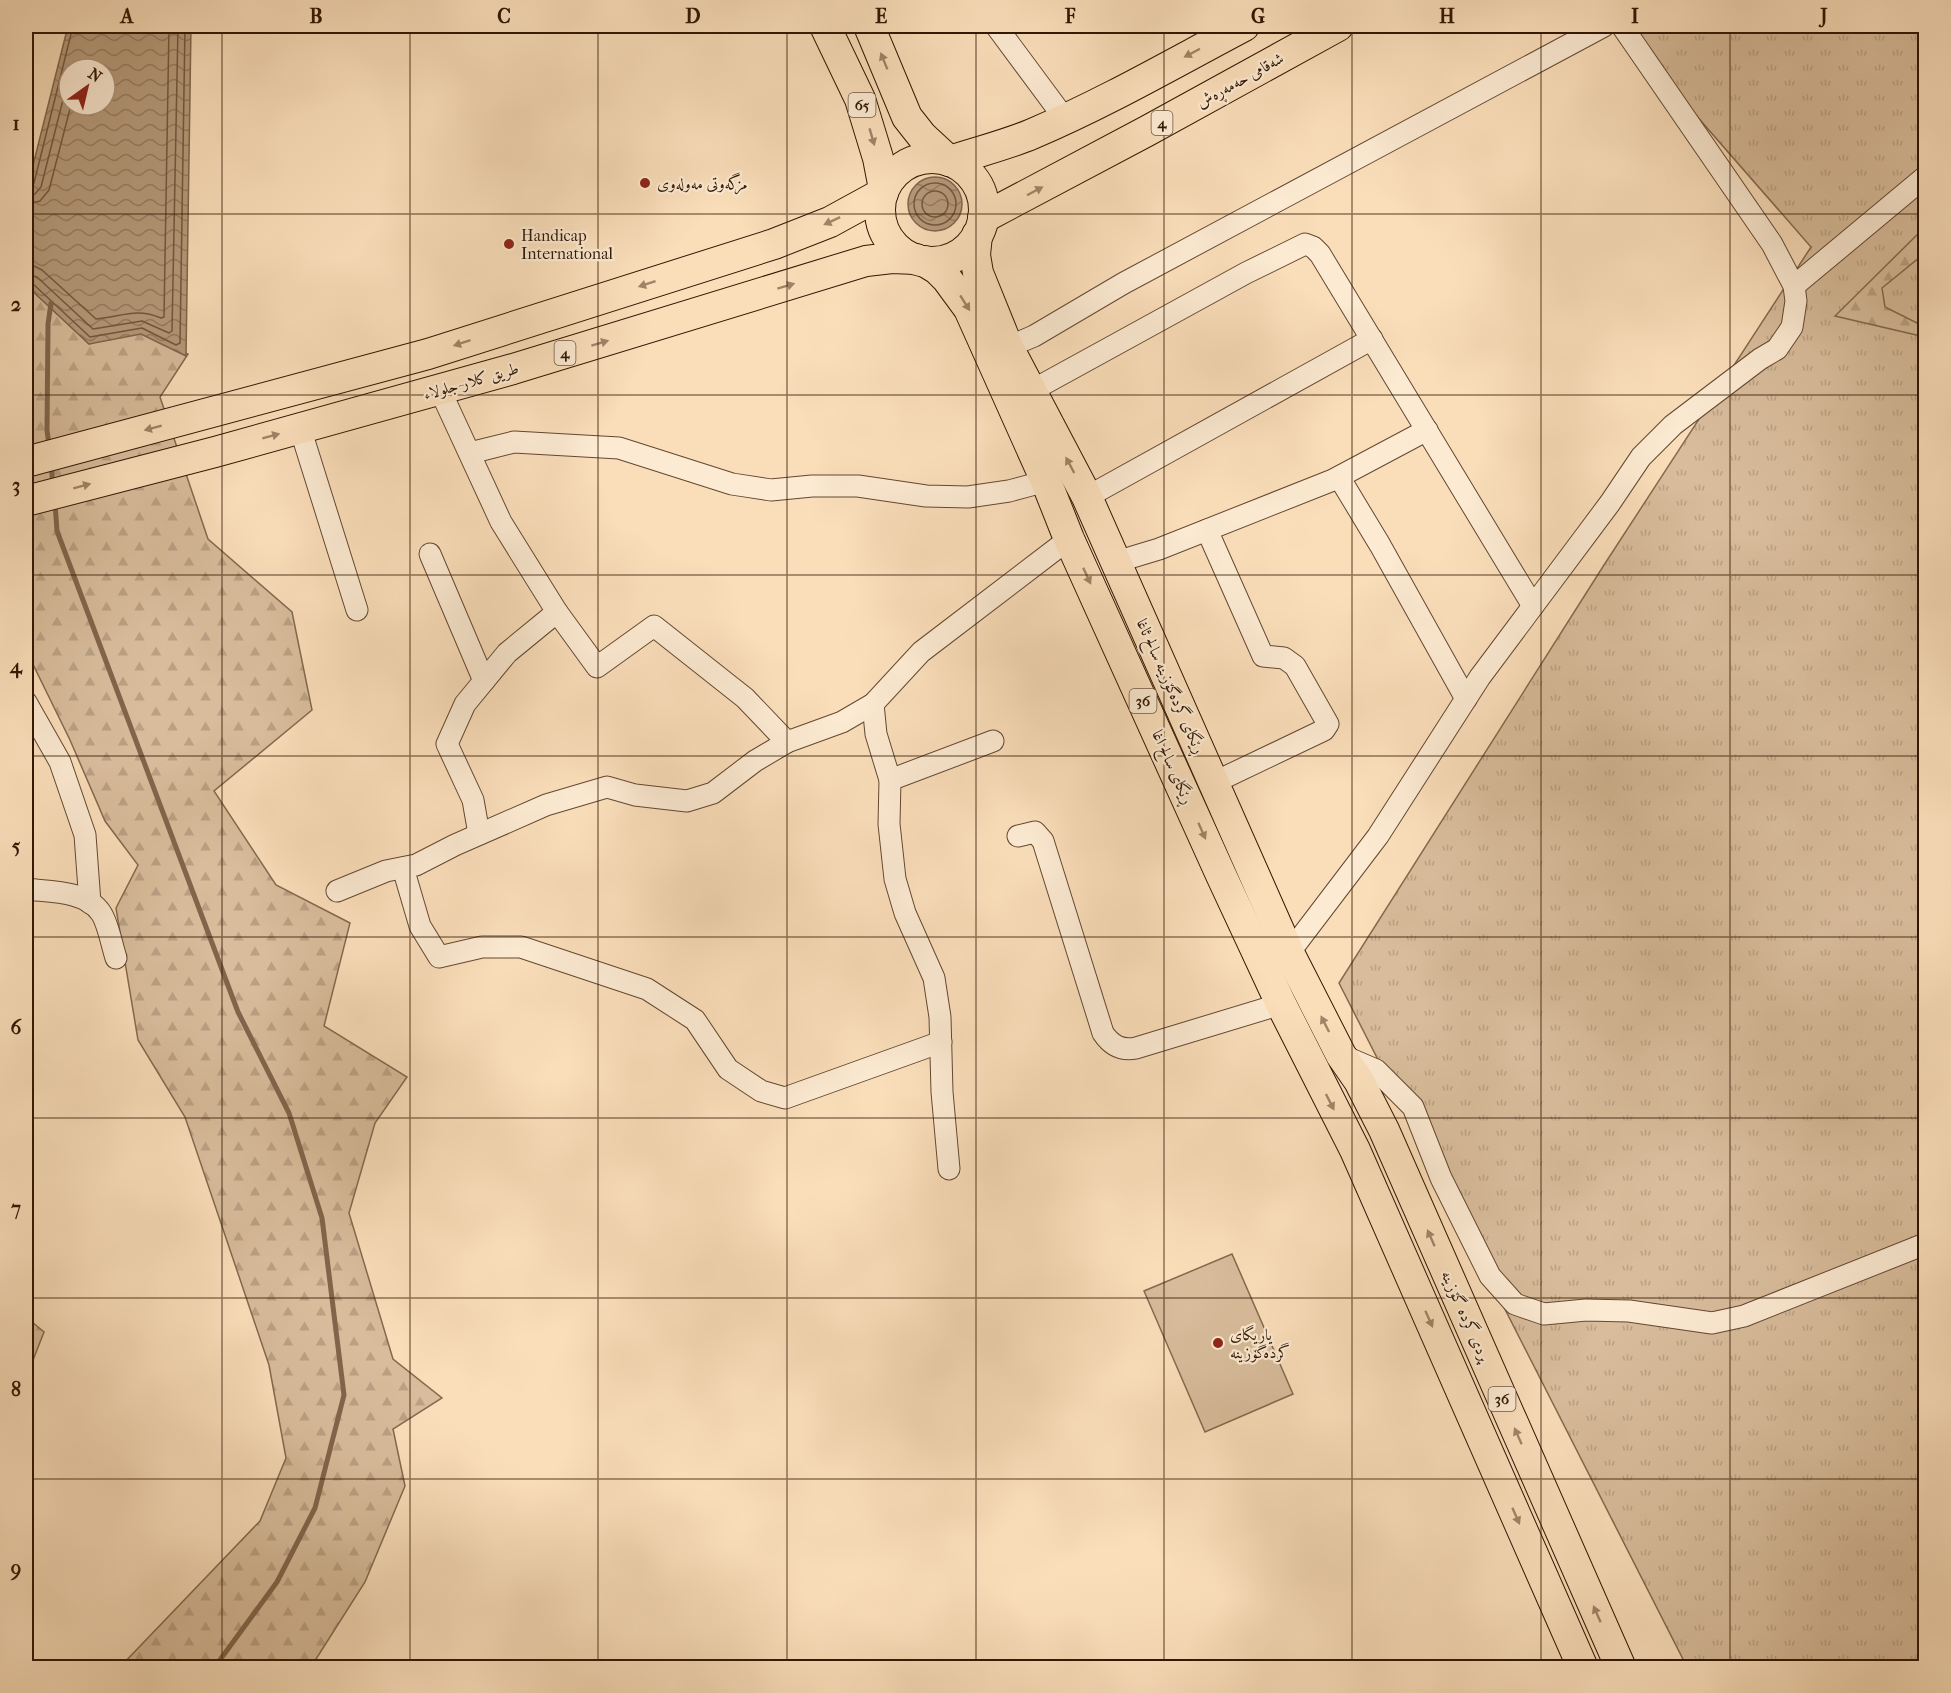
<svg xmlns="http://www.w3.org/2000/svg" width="1951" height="1693" font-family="'IM FELL French Canon',Amiri,serif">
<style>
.grass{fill:url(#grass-tufts);stroke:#84694e;stroke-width:1.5}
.forest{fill:url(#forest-firs);stroke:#84694e;stroke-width:1.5}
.garden{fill:#d8bc9b;stroke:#84694e;stroke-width:1.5}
.water{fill:url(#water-waves);stroke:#81654b;stroke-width:1.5;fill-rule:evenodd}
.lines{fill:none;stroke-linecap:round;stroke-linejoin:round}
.shore{stroke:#74583e;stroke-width:1.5}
.stream{stroke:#81654b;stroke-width:5}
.minor-casing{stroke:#634830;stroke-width:23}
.highway-casing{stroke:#311602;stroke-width:32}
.minor{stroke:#fcead2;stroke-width:21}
.highway{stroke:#fadeba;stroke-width:30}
.oneway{fill:#a08467}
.grid{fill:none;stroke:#311602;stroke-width:1.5;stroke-opacity:0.55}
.poi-dot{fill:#8f2418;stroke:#fcead2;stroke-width:2}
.labels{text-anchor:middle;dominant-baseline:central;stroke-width:4.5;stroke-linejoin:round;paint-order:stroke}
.shield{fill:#fcead2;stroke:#6e5640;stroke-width:1.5}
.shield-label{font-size:15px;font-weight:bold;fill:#311602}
.street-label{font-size:16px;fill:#311602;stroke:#fcead2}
.poi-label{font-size:16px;fill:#311602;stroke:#fcead2;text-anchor:start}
.neatline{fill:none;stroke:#311602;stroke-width:2}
.grid-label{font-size:20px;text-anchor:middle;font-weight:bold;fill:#311602}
</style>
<defs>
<pattern id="grass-tufts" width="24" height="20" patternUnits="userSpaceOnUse" patternTransform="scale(1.5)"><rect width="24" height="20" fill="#d8bc9b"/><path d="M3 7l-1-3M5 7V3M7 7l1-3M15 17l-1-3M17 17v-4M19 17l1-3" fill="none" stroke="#baa184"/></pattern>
<pattern id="forest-firs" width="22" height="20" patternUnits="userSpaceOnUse" patternTransform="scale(1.5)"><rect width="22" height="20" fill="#d8bc9b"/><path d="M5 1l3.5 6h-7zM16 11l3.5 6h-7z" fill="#baa184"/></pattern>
<pattern id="water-waves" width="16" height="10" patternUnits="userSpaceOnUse" patternTransform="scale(1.5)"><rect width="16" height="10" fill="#b69a7b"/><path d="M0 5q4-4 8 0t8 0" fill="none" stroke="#957d63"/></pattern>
</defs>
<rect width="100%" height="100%" fill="#fadeba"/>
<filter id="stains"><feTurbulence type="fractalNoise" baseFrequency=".00333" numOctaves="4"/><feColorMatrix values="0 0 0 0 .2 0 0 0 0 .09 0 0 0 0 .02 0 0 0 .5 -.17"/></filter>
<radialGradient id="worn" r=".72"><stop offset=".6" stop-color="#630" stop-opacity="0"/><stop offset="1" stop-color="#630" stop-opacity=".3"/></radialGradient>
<polygon class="grass" points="1618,26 1925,26 1925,1667 1687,1667 1339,983 1604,565 1811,247"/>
<g class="forest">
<polygon points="1925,227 1925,253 1882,288 1885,307 1925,327 1925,337 1835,316"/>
<polygon points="26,285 89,344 137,332 188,354 160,397 208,539 292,612 312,710 214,791 276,885 350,923 324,1026 407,1077 375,1123 349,1213 393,1359 442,1398 393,1429 405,1486 365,1582 311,1667 120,1667 260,1521 286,1458 269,1365 185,1117 138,1040 116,908 138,865 105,821 70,740 26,650"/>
<polygon points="26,1317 44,1332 26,1378"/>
</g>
<polygon class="garden" points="1232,1254 1293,1394 1205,1432 1144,1291"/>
<g class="water">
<path d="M68,26h123l-5,330 -45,-22 -52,10 -63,-59v-92zM69,69h36v36h-36z"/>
<circle cx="935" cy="204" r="27"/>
</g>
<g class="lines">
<g class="shore">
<circle cx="935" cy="204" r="21"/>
<polyline points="26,188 31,187 34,183 73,26"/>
<circle cx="935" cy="204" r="13"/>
<polyline points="26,196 35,194 41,187 69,76"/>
<polyline points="26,205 40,201 49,190 71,105"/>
<path d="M26,265l8,1 8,4 54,49c25,-2 40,-12 65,-1l3,-1 5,-291"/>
<polyline points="26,274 37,277 93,329 142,321 169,333 172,331 178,26"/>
<polyline points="26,281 32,283 90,337 142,328 176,345 180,343 185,26"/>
</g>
<g class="stream">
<polyline points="49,446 47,430 48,324 51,303"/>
<polyline points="51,464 53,485"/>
<polyline points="55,503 57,531 238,1012 289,1113 322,1218 344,1395 315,1508 277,1582 214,1668"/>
</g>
<defs>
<g id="minor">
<polyline points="996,26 1065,119"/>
<polyline points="1794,286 1926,176"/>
<polyline points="1008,347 1034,336 1124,283 1604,26"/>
<polyline points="440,390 501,522 557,612 597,667 654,626 745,698 787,742"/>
<polyline points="1031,391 1246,273 1305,244 1313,247 1320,254 1533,606"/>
<polyline points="300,428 357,610"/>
<polyline points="470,453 514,442 619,448 732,484 771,490 812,486 858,486 926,496 968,497 1009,491 1046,481"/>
<polyline points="1339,477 1380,545 1466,699"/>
<polyline points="1087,497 1372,339"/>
<polyline points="1207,530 1263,656 1284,658 1295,666 1328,724 1324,730 1213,783"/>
<polyline points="430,554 484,681"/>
<polyline points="1116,562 1159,549 1333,480 1427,430"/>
<polyline points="26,702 60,762 85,835 90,903"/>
<polyline points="873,704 876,734 890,780 889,824 895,879 905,913 934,978 940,1017 942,1092 949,1169"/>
<polyline points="890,780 993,741"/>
<polyline points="479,834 473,800 447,744 465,704 507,653 557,612"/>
<path d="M1018,836l17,-4 8,9 60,192c8,12 18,18 33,15l145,-44"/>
<polyline points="403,868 420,926 439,957 482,947 521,947 647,989 695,1020 728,1069 761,1091 785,1098 941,1042"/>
<path d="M26,889c23,3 60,1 75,24 7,10 11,33 15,45"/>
<polyline points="337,891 386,871 416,865 455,845 546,805 607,787 635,795 687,801 713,793 755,761 787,742 842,722 873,704 921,652 1069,539"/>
<polyline points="1289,953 1378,836 1480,677 1610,503 1641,457 1673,425 1760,359 1777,349 1792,327 1796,301 1794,286 1772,244 1622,26"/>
<polyline points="1341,1055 1376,1070 1413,1107 1441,1178 1490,1276 1515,1304 1544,1314 1586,1310 1629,1311 1712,1323 1744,1316 1920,1246 1926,1248"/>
</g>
<g id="highway">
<polyline points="825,26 860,99 878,158 884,189"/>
<polyline points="869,26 907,117 922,136 949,161"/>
<circle cx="932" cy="210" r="52"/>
<path d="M950,161c27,-9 56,-16 82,-27 73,-31 142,-71 212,-108"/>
<polyline points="983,218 1147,131 1338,26"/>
<polyline points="977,235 975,255 978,273 1008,347 1087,497 1289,953 1341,1055 1359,1081 1384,1130 1621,1668"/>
<polyline points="924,261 937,269 947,279 969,309 1046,481 1069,539 1221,875 1281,1004 1355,1150 1583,1668"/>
<polyline points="26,462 428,354 774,244 830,222 883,193"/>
<polyline points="26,501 215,452 513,369 866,261 892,258 916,259"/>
</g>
</defs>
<use href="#minor" class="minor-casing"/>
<use href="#highway" class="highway-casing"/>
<use href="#minor" class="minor"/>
<use href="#highway" class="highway"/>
</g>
<defs><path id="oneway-solid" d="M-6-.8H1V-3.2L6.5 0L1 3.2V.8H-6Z" transform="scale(1.5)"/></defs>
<g class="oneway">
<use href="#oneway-solid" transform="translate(1192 53) rotate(152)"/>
<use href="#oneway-solid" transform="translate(884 61) rotate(-112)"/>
<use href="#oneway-solid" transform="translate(872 137) rotate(74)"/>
<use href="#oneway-solid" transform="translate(1035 191) rotate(-28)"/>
<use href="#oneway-solid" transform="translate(832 221) rotate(155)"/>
<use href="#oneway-solid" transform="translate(647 284) rotate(162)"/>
<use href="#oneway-solid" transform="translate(786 286) rotate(-17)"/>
<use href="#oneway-solid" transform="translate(965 303) rotate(58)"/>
<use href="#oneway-solid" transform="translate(462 343) rotate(162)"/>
<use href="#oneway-solid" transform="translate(600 343) rotate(-17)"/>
<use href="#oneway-solid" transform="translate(153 428) rotate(165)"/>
<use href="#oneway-solid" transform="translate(271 436) rotate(-15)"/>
<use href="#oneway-solid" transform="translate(1070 465) rotate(-118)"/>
<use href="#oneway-solid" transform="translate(82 486) rotate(-15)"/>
<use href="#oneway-solid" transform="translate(1087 576) rotate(65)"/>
<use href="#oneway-solid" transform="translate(1202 831) rotate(66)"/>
<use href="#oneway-solid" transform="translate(1325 1024) rotate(-117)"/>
<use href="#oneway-solid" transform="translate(1330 1102) rotate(63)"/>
<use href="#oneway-solid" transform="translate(1431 1238) rotate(-114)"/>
<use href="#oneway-solid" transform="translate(1429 1319) rotate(66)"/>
<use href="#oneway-solid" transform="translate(1518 1436) rotate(-114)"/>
<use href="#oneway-solid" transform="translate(1516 1516) rotate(66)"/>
<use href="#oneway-solid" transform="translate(1597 1614) rotate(-114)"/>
</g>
<path class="grid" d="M222,26v1642M410,26v1642M598,26v1642M787,26v1642M976,26v1642M1164,26v1642M1352,26v1642M1541,26v1642M1730,26v1642M26,214h1900M26,395h1900M26,575h1900M26,756h1900M26,937h1900M26,1118h1900M26,1298h1900M26,1479h1900"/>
<g class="poi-dot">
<circle cx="645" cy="183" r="6"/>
<circle cx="509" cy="244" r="6"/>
<circle cx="1218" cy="1343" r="6"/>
</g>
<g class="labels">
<g class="shield">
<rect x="848.5" y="93" width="27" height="24" rx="4.5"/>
<rect x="1151.5" y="111" width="21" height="24" rx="4.5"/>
<rect x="554.5" y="341" width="21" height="24" rx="4.5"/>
<rect x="1129.5" y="689" width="27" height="24" rx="4.5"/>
<rect x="1488.5" y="1387" width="27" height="24" rx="4.5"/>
</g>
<g class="shield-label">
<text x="862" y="105">65</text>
<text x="1162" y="123">4</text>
<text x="565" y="353">4</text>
<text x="1143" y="701">36</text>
<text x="1502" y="1399">36</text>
</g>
<g class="street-label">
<text transform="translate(1240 80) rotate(-29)">شەقامی حەمەڕەش</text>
<text transform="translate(471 381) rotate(-16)">طريق كلار-جلولاء</text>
<text transform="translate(1171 686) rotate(66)">ڕێگای گردەگۆزینە سالح ئاغا</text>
<text transform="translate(1173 767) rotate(66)">ڕێگای سالح اغا</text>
<text transform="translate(1466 1316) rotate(66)">پردی گردە گۆزینە</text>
</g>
<g class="poi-label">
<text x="657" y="183">مزگەوتی مەولەوی</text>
<text x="521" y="235">Handicap<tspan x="521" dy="18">International</tspan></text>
<text x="1230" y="1334">یاریگای<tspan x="1230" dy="18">گردەگۆزینە</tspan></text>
</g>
</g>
<rect width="1951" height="1693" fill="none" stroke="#fadeba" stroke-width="66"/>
<g transform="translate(87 87) rotate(34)"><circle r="28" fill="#fcead2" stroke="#ab957f" stroke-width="1.5"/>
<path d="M0-4.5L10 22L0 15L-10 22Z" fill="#8f2418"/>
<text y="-9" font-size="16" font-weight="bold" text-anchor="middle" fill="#311602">N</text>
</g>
<rect x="33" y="33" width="1885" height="1627" class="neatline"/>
<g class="grid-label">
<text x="127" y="23">A</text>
<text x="316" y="23">B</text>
<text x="504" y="23">C</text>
<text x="693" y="23">D</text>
<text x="881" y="23">E</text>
<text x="1070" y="23">F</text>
<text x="1258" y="23">G</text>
<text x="1447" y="23">H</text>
<text x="1635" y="23">I</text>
<text x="1824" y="23">J</text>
<text x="16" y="130">1</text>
<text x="16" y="311">2</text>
<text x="16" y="492">3</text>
<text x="16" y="673">4</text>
<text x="16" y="853">5</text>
<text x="16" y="1034">6</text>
<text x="16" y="1215">7</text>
<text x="16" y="1396">8</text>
<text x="16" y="1576">9</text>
</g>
<rect width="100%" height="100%" filter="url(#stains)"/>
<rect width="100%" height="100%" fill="url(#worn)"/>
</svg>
